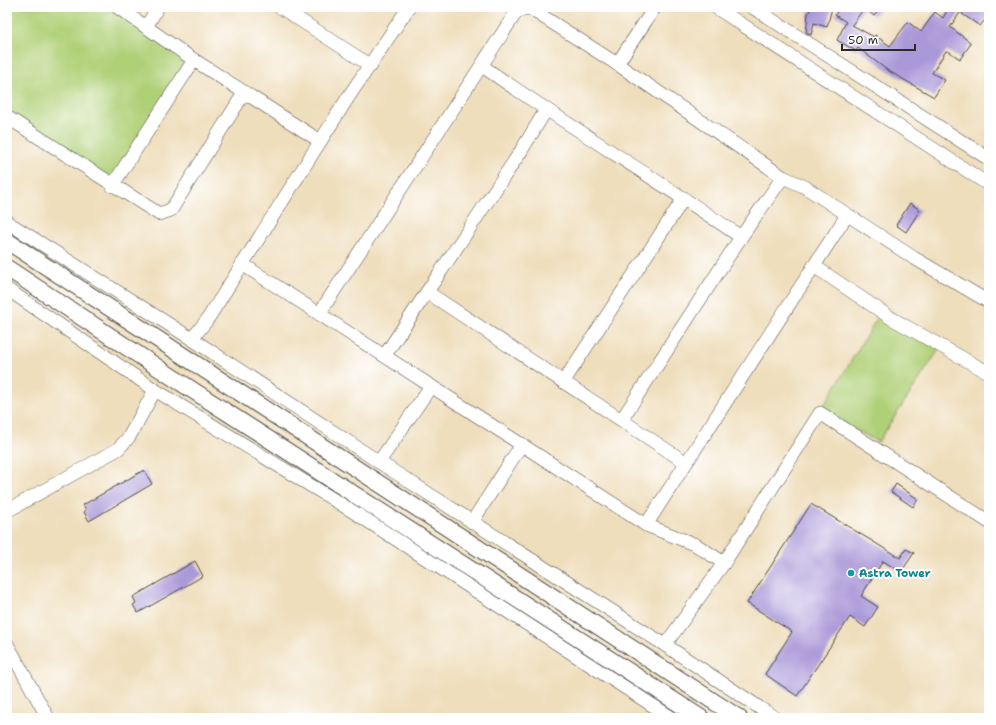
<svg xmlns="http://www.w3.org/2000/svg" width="996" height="725" font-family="'Shantell Sans',sans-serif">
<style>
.green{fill:#b0d077;stroke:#6e7e51}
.building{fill:#aa99d8}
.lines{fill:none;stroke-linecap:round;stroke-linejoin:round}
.minor-casing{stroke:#484641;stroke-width:14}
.major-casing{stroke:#484641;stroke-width:18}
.minor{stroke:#fff;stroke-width:13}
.major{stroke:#fff;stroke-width:16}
.culture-dot{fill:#0f9aa8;stroke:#fff;stroke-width:1.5}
.labels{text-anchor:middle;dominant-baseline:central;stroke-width:4;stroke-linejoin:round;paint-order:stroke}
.culture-label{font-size:11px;font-weight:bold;fill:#0d838f;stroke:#fff;text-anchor:start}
</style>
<rect width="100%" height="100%" fill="#fff"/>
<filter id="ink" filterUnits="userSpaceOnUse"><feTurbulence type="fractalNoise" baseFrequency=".025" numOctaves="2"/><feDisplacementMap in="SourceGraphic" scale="8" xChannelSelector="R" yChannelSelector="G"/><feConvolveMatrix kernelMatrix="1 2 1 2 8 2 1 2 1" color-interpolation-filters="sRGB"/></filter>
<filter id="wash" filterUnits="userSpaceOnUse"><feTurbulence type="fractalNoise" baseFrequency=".012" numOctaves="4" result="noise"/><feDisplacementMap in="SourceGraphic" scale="16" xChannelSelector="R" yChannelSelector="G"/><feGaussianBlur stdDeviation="0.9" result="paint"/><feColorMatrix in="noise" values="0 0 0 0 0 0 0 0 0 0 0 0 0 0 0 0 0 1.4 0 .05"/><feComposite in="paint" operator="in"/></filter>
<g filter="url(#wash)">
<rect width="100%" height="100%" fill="#efdebc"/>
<g class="green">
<polygon points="7,7 108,7 194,60 112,186 7,108"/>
<polygon points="884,307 942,345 878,442 821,410"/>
</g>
<g id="blocks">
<g class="building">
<polygon points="811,7 832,8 827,27 814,23 811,35 806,32 808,14"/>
<polygon points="840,7 882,7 874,16 864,8 852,25 874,37 875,35 890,46 908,22 921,32 935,12 943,18 949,7 964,7 950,27 970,42 970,45 960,59 948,51 946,51 932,73 945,80 934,97 887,70 858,48 856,51 837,40 846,22 835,15"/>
<polygon points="968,7 989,7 989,15 980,26 962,14"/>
<polygon points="910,203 920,210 906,232 896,225"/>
<polygon points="144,470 152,484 89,521 84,512 86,510 83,505"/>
<polygon points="896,484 918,499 913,507 891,492"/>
<polygon points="811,504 900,558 906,549 914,553 901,572 883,561 861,596 878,607 865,627 850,617 797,696 765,674 792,632 747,603"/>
<polygon points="195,561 203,576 138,613 133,605 136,603 133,597"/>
</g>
</g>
</g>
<g filter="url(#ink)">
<use href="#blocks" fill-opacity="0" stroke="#484641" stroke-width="1"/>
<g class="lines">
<defs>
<g id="minor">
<polyline points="117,7 194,60 320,141"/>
<polyline points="280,7 371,66"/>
<polyline points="715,7 989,185"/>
<polyline points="752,7 989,159"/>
<polyline points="146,27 158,7"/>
<polyline points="617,64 655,7"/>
<path d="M482,66c85,59 174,113 259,171"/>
<polyline points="7,117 159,214 171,210 244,93"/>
<polyline points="112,186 194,60"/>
<polyline points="7,222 192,339 379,462 665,645 775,718"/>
<polyline points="242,264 646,525 696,545 724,563"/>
<polyline points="814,266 891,318 989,373"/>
<polyline points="7,289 155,390 357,514 672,718"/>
<polyline points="427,292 685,462"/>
<polyline points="319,314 515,14 522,9 531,9 617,64 783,177 805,187 914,258 989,302"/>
<polyline points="192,339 207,320 349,96 409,7"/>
<polyline points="385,355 521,151 546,110"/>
<polyline points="564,381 684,198"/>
<polyline points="622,419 741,237 783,177"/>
<polyline points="379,462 431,386"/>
<polyline points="7,511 118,449 129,437 155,390"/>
<polyline points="472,522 522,444"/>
<polyline points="646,525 847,215"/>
<polyline points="7,644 48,718"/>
<polyline points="665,645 724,563 820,413 989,522"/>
</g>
<g id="major">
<polyline points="7,241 739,718"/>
<polyline points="7,268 166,373 701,718"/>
</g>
</defs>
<use href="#minor" class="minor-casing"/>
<use href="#major" class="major-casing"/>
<use href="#minor" class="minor"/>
<use href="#major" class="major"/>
</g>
</g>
<circle class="culture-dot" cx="851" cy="573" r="4"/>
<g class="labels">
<g class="culture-label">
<text x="859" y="573">Astra Tower</text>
</g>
</g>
<rect width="996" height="725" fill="none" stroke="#fff" stroke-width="24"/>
<path d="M842 44v6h73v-6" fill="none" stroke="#2b2b2b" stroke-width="2"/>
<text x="848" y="44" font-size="12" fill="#2b2b2b" stroke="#ffffff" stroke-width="3" paint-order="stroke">50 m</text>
</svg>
